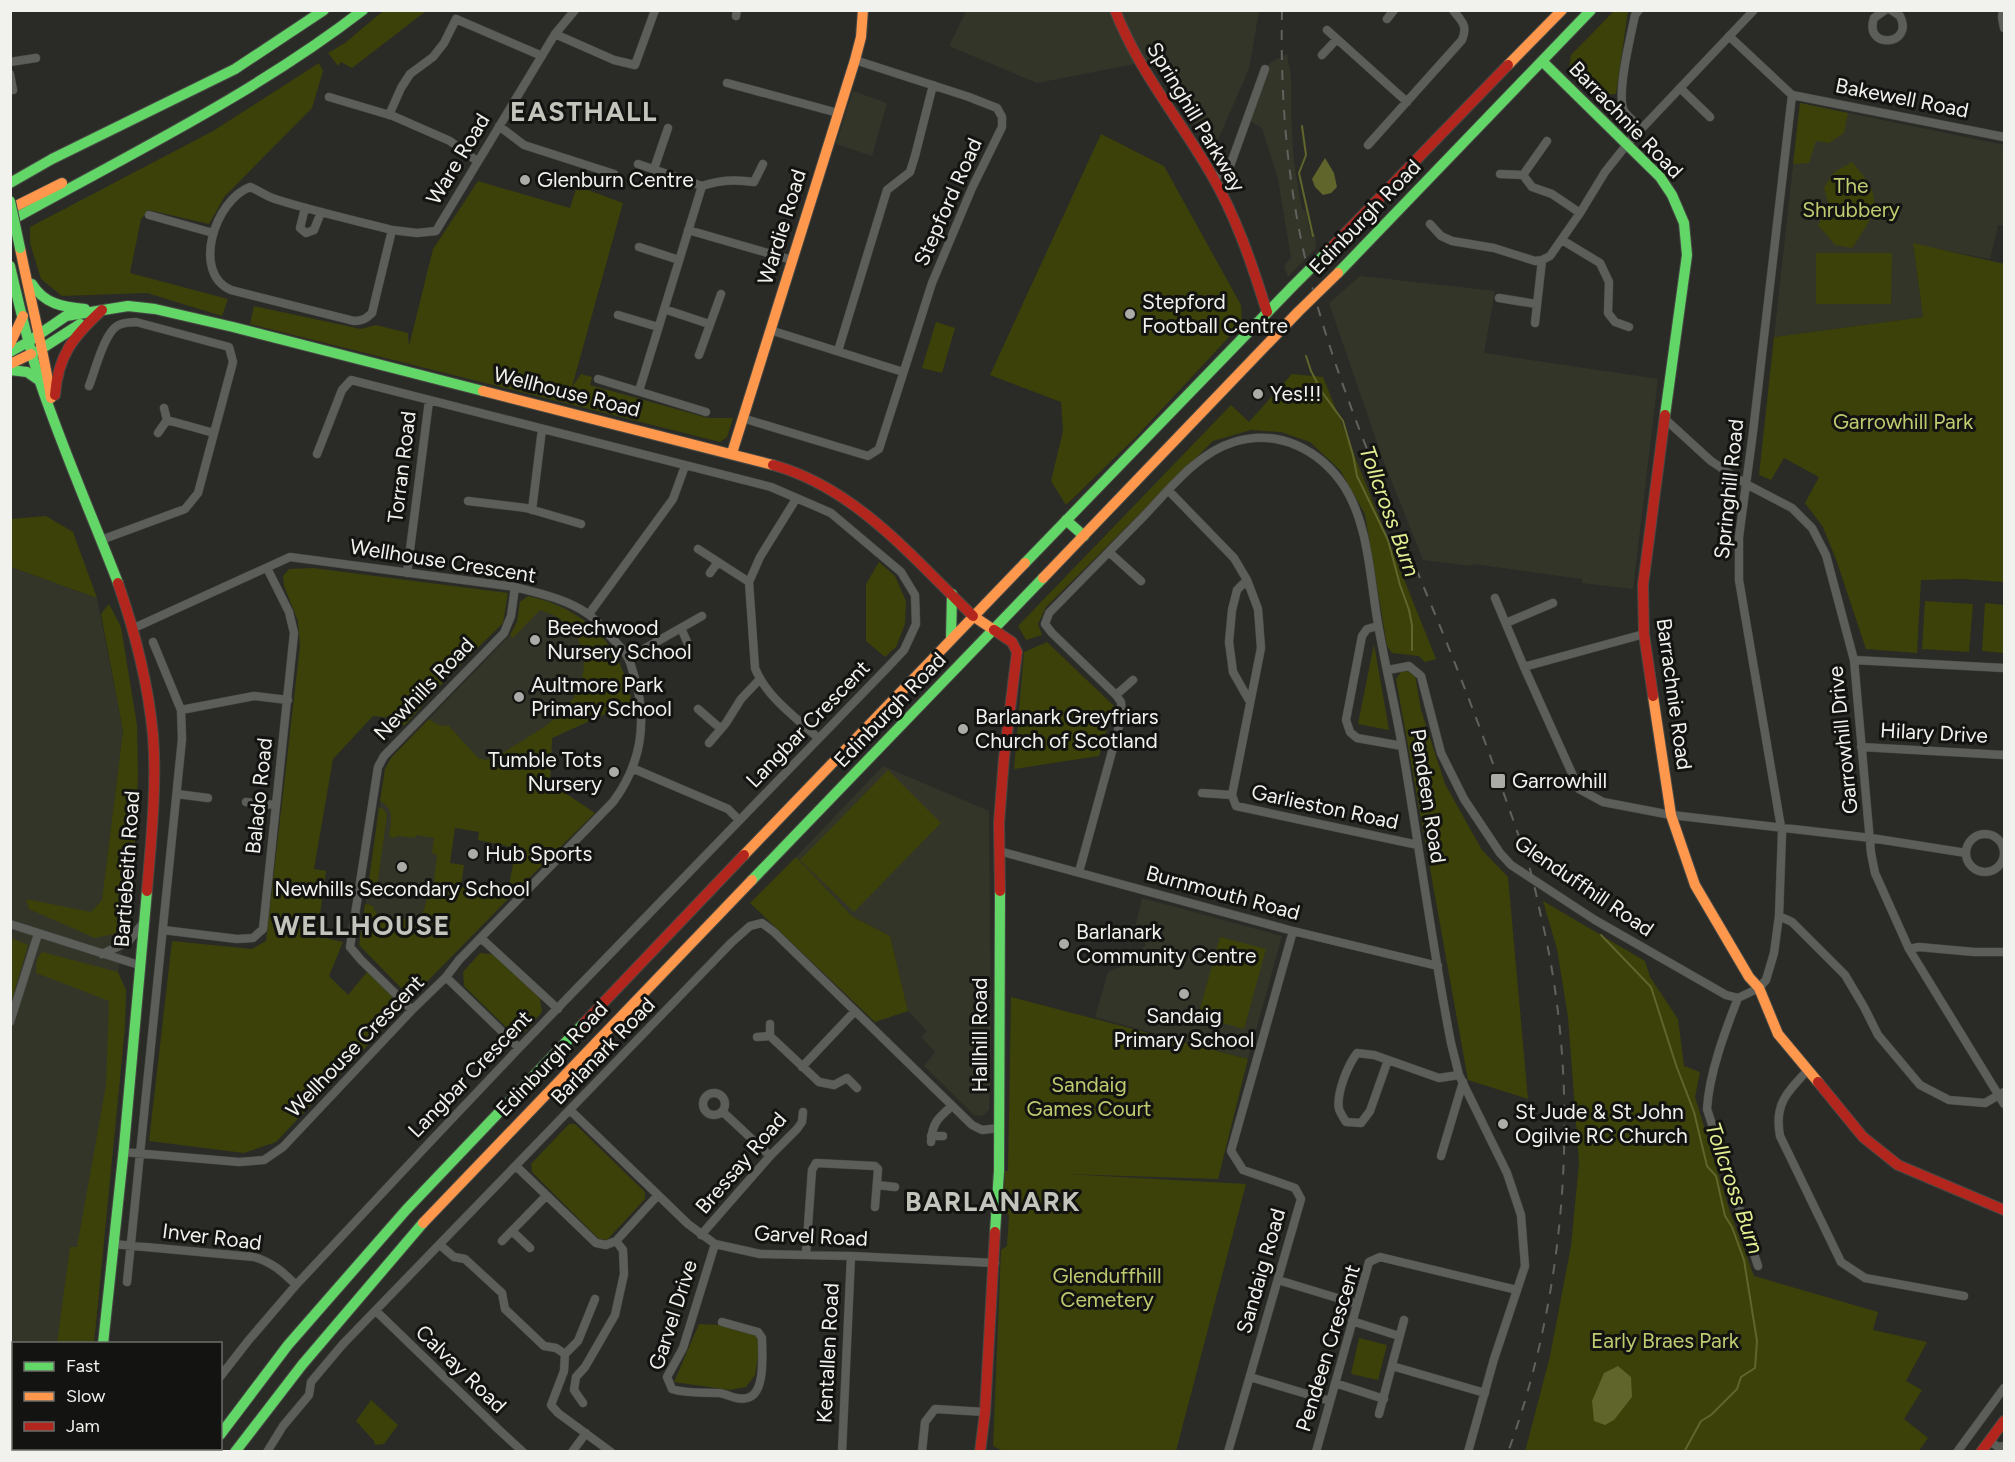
<svg xmlns="http://www.w3.org/2000/svg" width="2015" height="1462" font-family="Figtree,sans-serif">
  <rect width="100%" height="100%" fill="#2a2b26"/>
  <!-- built -->
  <path fill="#333529" d="M966 11H1259L1249 69 1216 144 1199 131 1150 61 1037 83 949 46Z
    M1287 54 1291 76V117L1294 163 1302 209 1306 211 1310 233 1315 234 1316 248 1288 277 1284 266 1291 257 1278 179 1262 128 1250 121 1265 69 1271 62Z
    M853 91 887 103 872 156 836 144Z
    M1800 103 2004 145V226L1998 225 1990 259 1913 244 1923 317 1774 337Z
    M1360 276 1495 291 1484 353 1658 379 1633 589 1582 583V579L1560 576 1473 564 1472 566 1423 560 1382 457 1329 303Z
    M11 567 97 598 123 731 102 900 92 912 127 918 118 972 126 990 125 1027 94 1343 14 1344V1448L78 1449 77 1451 11 1452Z
    M528 596 546 600 565 608 599 633 603 715 552 738 550 783 543 784 446 833 434 905 411 930 363 922 385 769 391 758 510 635 517 622 520 602Z
    M883 766 989 811 991 1054 989 1110 982 1116 974 1115 924 1066 935 1052 921 1037 927 1031 908 1011 890 936 853 917 796 857Z
    M1142 898 1282 936 1248 1059 1095 1017 1108 972 1137 960 1138 951 1146 945 1135 929Z"/>
  <!-- green -->
  <path fill="#3c4109" d="M383 11H426L352 68 341 62 338 66 328 53 345 43Z
    M1614 11H1628L1616 94 1595 95 1569 69 1571 55Z
    M319 63 323 71 312 108 225 196 209 224 149 210 141 219 130 273 228 299 222 316 147 293 62 296 41 279 30 243V227L213 131Z
    M1800 103 1848 113 1844 133 1829 143 1816 141 1809 163 1793 164Z
    M1101 134 1164 166 1241 305 1242 323 1135 438 1066 505 1051 481 1063 431 1061 402 990 375Z
    M1852 162C1885 199 1878 209 1852 248L1835 245 1818 225 1829 206 1824 188 1833 173Z
    M478 181 570 208 577 186 623 203 572 387 581 374 592 377 590 385 708 418H733L727 437 720 442 250 324 254 306 361 329 376 325 408 333 409 346 433 249Z
    M1913 243 2004 264V582L1962 579 1921 580 1917 653 1866 649 1837 562 1823 527 1805 503 1819 477 1784 458 1771 480 1759 475 1774 337 1923 317Z
    M1816 253H1892L1891 304H1816Z
    M936 322 955 328 942 373 922 368Z
    M1292 374 1323 377 1436 659 1425 662 1419 656 1392 653 1387 646 1365 514 1340 470 1310 442 1281 432 1251 430 1213 441 1046 607 1038 624 1042 635 1026 640 1018 626 1231 405 1249 422Z
    M46 516 73 532 97 598 11 567V519Z
    M879 562 895 576 906 601 905 624 896 647 885 657 866 641V584Z
    M313 568 508 593 503 623 448 677 404 726 393 718 373 716 333 759 314 869 326 871 317 936 343 942 329 976 348 995 367 972 404 1007 276 1142 244 1153 149 1141 172 941 252 949 266 941 300 646 298 621 284 586 283 576 289 569Z
    M528 596C589 610 623 646 633 707L603 715 552 738 550 783 595 813 513 894 509 886 516 848 478 840 479 832 455 828 450 863 464 865 461 887 499 893 509 898 415 994H407L359 945 365 904 372 905 377 914 415 921 424 910 427 898 432 896 437 855 432 853 434 838 416 835 415 838 399 836 392 838 389 835C391 821 395 809 380 801L385 769 391 758 429 719C435 723 440 728 448 725L478 758 486 760 498 756C517 743 543 730 559 715 597 681 592 625 540 610L513 638 510 635 517 622 520 602Z
    M1925 601 1973 604 1969 652 1922 649Z
    M1985 603 2004 605V653L1982 651Z
    M109 604 121 627 137 725 138 775 134 863 127 918 114 934 95 938 29 909 26 899 91 912 102 900 123 731 101 614Z
    M1047 642 1114 706 1099 756 1014 769 1024 652Z
    M1374 644 1389 730 1358 724Z
    M1408 671 1415 675 1421 710 1445 784 1482 850 1508 877 1528 1099 1468 1080 1396 679 1401 672Z
    M888 770 941 823 854 912 800 860Z
    M379 807 383 809 387 814 376 895H367Z
    M796 857 853 917 890 936 908 1011 875 1022 750 903Z
    M1543 901 1645 961 1650 977 1678 1019 1684 1066 1700 1072 1695 1097 1730 1212 1754 1276 1878 1312 1873 1330 1927 1342 1906 1381 1922 1390 1904 1419 1928 1438 1918 1452H1525L1550 1356 1571 1246 1579 1163 1568 1017 1557 949Z
    M1220 937 1266 949 1244 1029 1198 1016Z
    M11 938 28 945 11 1003Z
    M42 952 118 972 126 990 125 1027 94 1343H57L70 1247H77L106 1085 109 1001 36 973 37 959Z
    M480 953 492 954 540 998 542 1012 524 1033H512L464 986 463 972Z
    M1011 997 1248 1059 1218 1179 1065 1174 1246 1184 1176 1451 1005 1452 993 1446 1001 1250 1007 1246 1009 1215 1003 1211 1005 1171H1008Z
    M569 1124H575L645 1192V1199L607 1240 599 1239 532 1172 531 1164Z
    M699 1324 743 1326 755 1334 760 1345 755 1375 746 1387 730 1390 674 1382Z
    M1359 1338 1387 1345 1378 1380 1351 1374Z
    M371 1400 398 1425 384 1444 375 1445 374 1441 356 1421Z"/>
  <!-- water -->
  <path fill="#60652b" d="M1325 158 1334 173 1337 187 1331 193 1323 195 1315 187 1312 179Z
    M1618 1366 1631 1377 1632 1397 1614 1420 1605 1425 1594 1421 1592 1401 1604 1373Z"/>
  <g fill="none" stroke-linecap="round" stroke-linejoin="round">
    <!-- stream -->
    <path stroke="#60652b" stroke-width="2" d="M1302 126 1306 155 1299 173 1313 236
      M1306 356 1311 371 1322 392 1343 421 1353 455 1357 476 1388 540 1400 585 1409 610 1412 625V650
      M1601 935 1651 987 1676 1065 1694 1112 1707 1166 1716 1176 1725 1216 1732 1227 1744 1260 1757 1341 1755 1368 1741 1377 1737 1389 1711 1415 1701 1421 1684 1452"/>
    <!-- street casing -->
    <g stroke="#474844" stroke-width="9">
      <path id="street" d="M1639 10 1635 15C1631 35 1616 94 1624 111 1628 117 1636 123 1641 128
        M1885 10 1874 18C1863 50 1915 46 1900 16L1891 10
        M2003 10 2002 17 2004 28
        M736 16 737 10
        M1387 19 1394 10
        M1327 30 1407 102
        M555 34 614 60 635 65 655 10
        M1729 36 1792 95
        M1322 55 1337 39
        M10 62 36 58
        M10 74 13 90
        M727 83 838 113
        M1680 88 1710 117
        M1792 95 2004 137
        M329 97 393 116 450 141 477 161
        M389 115 401 88 410 74 433 57 444 43 456 19 542 56
        M499 126 524 145 614 174
        M1368 145 1462 40C1468 25 1462 22 1453 10
        M638 164 702 186
        M654 169 668 128
        M1500 174 1523 175 1547 141
        M1523 175 1532 187 1552 194 1580 213
        M1214 179 1230 166 1265 69
        M305 208 300 228 306 233 314 230 321 212
        M149 215 213 233
        M1430 224 1441 236 1452 241 1494 248 1535 261 1542 260 1550 256 1580 213 1605 172 1628 143 1754 10
        M392 230 372 313C366 319 362 321 354 321L231 290C191 273 215 200 250 187 258 190 266 196 275 199 313 211 353 220 392 230L417 233 436 231 555 34 575 10
        M688 230 792 260
        M1562 240 1600 263 1609 282 1608 313 1615 322 1629 327
        M639 247 679 260
        M1499 298 1536 304
        M664 309 709 324
        M618 315 658 327
        M1535 323 1542 260
        M770 330 903 372
        M838 351 887 190 910 172 915 156 933 85
        M699 355 721 294
        M598 379 706 412
        M89 386C95 371 104 334 117 326 123 322 129 323 136 322L229 347 233 362 198 493 185 509 101 540
        M639 391 702 186C719 180 736 179 754 182L763 164
        M742 418 868 456 879 449 932 283 972 188 1002 127V117L997 108 969 97 855 60
        M1665 419 1711 461 1746 484 1792 508 1812 528 1826 555 1854 660 1871 853 1875 873 1909 949 2004 1104
        M167 420 214 433
        M158 433 167 420 164 408
        M1169 491 1234 558 1247 580 1258 609 1261 648 1232 795 1236 806 1418 845
        M796 499 760 557 749 582 755 668C766 697 797 718 818 738
        M468 501 526 508 581 524
        M532 510 542 429
        M698 549 749 582
        M1109 552 1141 581
        M407 573 429 401
        M710 573 718 562
        M1247 580 1237 590 1232 610 1229 642 1233 672 1250 702
        M1495 598 1524 667
        M589 614 673 499 685 466
        M1506 623 1553 603
        M1378 626 1367 629 1362 636 1346 720 1350 732 1357 738 1402 746
        M681 628 688 644
        M1644 634 1524 667 1579 789 1603 802 1671 815 1871 838 1966 853
        M628 658 702 616
        M1854 660 2004 668
        M1388 670 1409 666 1421 676 1441 753 1464 799 1500 853 1511 865 1595 920 1726 995 1738 998 1759 988 1766 980 1774 953 1779 916 1782 833 1739 580V537L1753 432 1792 95
        M1116 695 1133 680
        M698 709 721 729
        M181 710 254 696 288 700
        M709 743 726 723 741 699 759 680
        M1861 747 2004 755
        M632 768 728 809 739 820
        M1202 793 1232 795
        M177 794 208 798
        M246 802 275 805
        M1966 853a19 19 0 1 1 38 0a19 19 0 1 1-38 0Z
        M999 851 1293 931 1438 966
        M1079 872 1122 715 1121 702 1116 695 1052 633 1045 624 1049 613C1080 581 1112 549 1143 517 1169 490 1197 453 1234 442 1278 428 1320 450 1344 486 1369 525 1370 580 1378 624 1385 665 1395 705 1402 746 1419 845 1432 945 1451 1043L1459 1075 1507 1173 1521 1215 1525 1266 1494 1359 1468 1452
        M1779 916 1792 922 1845 975 1864 1007 1878 1035 1920 1085 1949 1100 1985 1103 2004 1092
        M10 924 139 965
        M163 930 237 939 253 938 263 929 294 633 289 612 267 568
        M482 939 558 1009
        M1909 949 1919 947 1974 952H2004
        M102 954 128 942 143 923
        M446 977 519 1048
        M1738 998C1725 1031 1709 1074 1707 1109L1758 1266
        M412 1010 361 960 350 947 378 767 384 756 504 633 511 616 515 587
        M10 1022 38 934
        M770 1024V1036
        M757 1037 770 1036 819 1082 834 1085 847 1078 857 1088
        M1388 1060 1370 1111 1361 1123 1346 1122C1344 1118 1340 1113 1339 1109 1336 1093 1348 1065 1357 1053L1374 1055 1439 1078 1459 1075
        M802 1067 855 1011
        M1808 1070C1787 1092 1774 1104 1780 1136L1841 1262 1865 1278 1964 1296
        M703 1104a11 11 0 1 1 22 0a11 11 0 1 1-22 0Z
        M570 1110 688 1224 715 1244 760 1254 851 1256 995 1263
        M723 1112 770 1156
        M931 1136H943
        M931 1142C932 1123 938 1118 952 1106
        M123 1152 239 1162 264 1160 283 1147 412 1010 446 977 459 960 613 802C642 763 648 721 634 675 632 670 631 663 628 658 623 648 612 638 604 630 599 624 594 618 588 614 567 599 539 593 515 587L290 557 134 628
        M1441 1156 1463 1082
        M516 1166 596 1243 606 1245 616 1241 658 1195
        M877 1185 895 1187
        M512 1231 530 1248
        M701 1235 770 1156 797 1129 802 1122 803 1112
        M502 1241 546 1196
        M113 1244 254 1257C272 1262 283 1272 296 1285
        M715 1244 683 1348 667 1377 672 1389C687 1394 703 1392 719 1393 728 1394 737 1401 747 1398 766 1394 762 1354 762 1338L758 1332 722 1322
        M440 1245 454 1257 465 1259 502 1293 505 1309 544 1346 556 1348 565 1354
        M806 1254 812 1170 816 1163 875 1166 878 1169 875 1207
        M1278 1280 1357 1304
        M127 1282 182 739 181 710 153 642
        M595 1299 578 1341 565 1354 564 1371 551 1405 558 1413 611 1452
        M376 1311 497 1428 523 1452
        M1352 1321 1399 1336
        M1392 1366 1485 1393
        M220 1377 248 1341 296 1285 430 1142 519 1048 888 667 904 650 916 624 915 595 901 572 831 513 771 487 351 380 342 390 317 454
        M1250 1377 1330 1401
        M1335 1383 1384 1399
        M583 1403 574 1390 576 1377 585 1367 615 1315 624 1274 623 1250 616 1241
        M10 1405 14 1406
        M1379 1414 1404 1320
        M1990 1441 1998 1447 2004 1446
        M66 1452V1448
        M172 1452 174 1448
        M267 1452 283 1426 309 1395 311 1382 343 1344 731 943 750 926 762 923 774 932 972 1125 982 1130 999 1128
        M572 1452 586 1433
        M842 1452 851 1256
        M922 1452 925 1422 935 1409 985 1412
        M1228 1452 1301 1199 1295 1188 1243 1170 1231 1151 1293 931
        M1316 1452 1369 1262 1380 1257 1517 1290
        M1957 1452 2004 1388"/>
    </g>
    <!-- fast casing -->
    <g stroke="#474844" stroke-width="12">
      <path id="fast" d="M1542 61 1660 177 1672 195 1684 223 1687 255 1665 415
        M10 183 52 159 235 69 324 10
        M10 221C130 154 254 94 363 10
        M10 266C19 305 28 344 40 382 63 450 92 516 118 583
        M1338 273 1591 10
        M32 284C44 304 63 307 85 309
        M28 342 66 316 128 306 155 309 233 327 483 391
        M38 351 80 324
        M10 352 28 342
        M10 370 27 372 40 381
        M1066 520 1084 536
        M1025 563 1293 286
        M951 639 952 594
        M752 880 1043 578
        M995 1232 999 1171 1000 891
        M103 1344 124 1147 147 891
        M220 1435 288 1345 406 1210 584 1023
        M235 1452 302 1365 423 1223"/>
    </g>
    <!-- slow casing -->
    <g stroke="#474844" stroke-width="12">
      <path id="slow" d="M1508 65 1562 10
        M10 209 62 183
        M20 248C30 298 43 348 51 398
        M10 344 23 316
        M10 364 31 354
        M483 391 773 465
        M732 453 855 60 861 37 863 10
        M1043 578 1298 312
        M973 616 994 630
        M1653 696 1671 815 1695 885 1749 977 1759 988 1778 1034 1818 1082
        M744 855 1025 563
        M423 1223 752 880
        M83 1452 84 1448"/>
    </g>
    <!-- jam casing -->
    <g stroke="#474844" stroke-width="12">
      <path id="jam" d="M1115 10C1138 70 1178 117 1210 172 1236 216 1252 264 1267 312
        M1328 251 1508 65
        M55 395C58 355 73 337 102 310
        M773 465C856 488 914 559 973 616
        M118 583C135 632 148 683 153 735 157 785 151 841 147 891
        M994 630 1012 642 1017 652 1004 758 999 823 1000 891
        M1653 696 1644 634 1643 585 1665 415
        M584 1023 744 855
        M1818 1082 1863 1137 1898 1165 2004 1210
        M209 1452 211 1448
        M980 1452 985 1412 995 1232
        M1981 1452 2004 1421"/>
    </g>
    <!-- street -->
    <use href="#street" stroke="#5c5e5a" stroke-width="8"/>
    <!-- fast -->
    <use href="#fast" stroke="#63d668" stroke-width="10"/>
    <!-- slow -->
    <use href="#slow" stroke="#ff974d" stroke-width="10"/>
    <!-- jam -->
    <use href="#jam" stroke="#b3261e" stroke-width="10"/>
    <!-- rail -->
    <path stroke="#61615e" stroke-width="2" stroke-dasharray="10 10" stroke-linecap="butt" d="M1282 10C1280 102 1288 196 1312 286 1340 392 1385 493 1427 595 1463 680 1495 767 1525 854 1532 873 1536 893 1540 912 1582 1083 1569 1286 1508 1452"/>
    <!-- fast-bridge casing -->
    <g stroke="#474844" stroke-width="12" stroke-linecap="butt">
      <path id="fast-bridge" d="M10 201 20 248
        M1293 286 1328 251"/>
    </g>
    <!-- slow-bridge casing -->
    <g stroke="#474844" stroke-width="12" stroke-linecap="butt">
      <path id="slow-bridge" d="M1298 312 1338 273"/>
    </g>
    <!-- fast-bridge -->
    <use href="#fast-bridge" stroke="#63d668" stroke-width="10"/>
    <!-- slow-bridge -->
    <use href="#slow-bridge" stroke="#ff974d" stroke-width="10"/>
  </g>
  <!-- markers -->
  <g fill="#abaca8" stroke="#131411" stroke-width="2">
    <circle cx="525" cy="180" r="6"/>
    <circle cx="1130" cy="314" r="6"/>
    <circle cx="1258" cy="394" r="6"/>
    <circle cx="535" cy="640" r="6"/>
    <circle cx="519" cy="697" r="6"/>
    <circle cx="963" cy="729" r="6"/>
    <circle cx="614" cy="772" r="6"/>
    <rect x="1490" y="773" width="16" height="16" rx="3"/>
    <circle cx="473" cy="854" r="6"/>
    <circle cx="402" cy="867" r="6"/>
    <circle cx="1064" cy="944" r="6"/>
    <circle cx="1184" cy="994" r="6"/>
    <circle cx="1503" cy="1124" r="6"/>
  </g>
  <g text-anchor="middle" stroke-width="6" stroke-linejoin="round" paint-order="stroke">
    <!-- street labels -->
    <g font-size="21" fill="#f1f2ee" stroke="#131411">
      <text transform="translate(1902 98) rotate(11)" y="7">Bakewell Road</text>
      <text transform="translate(1196 117) rotate(59)" y="7">Springhill Parkway</text>
      <text transform="translate(1626 120) rotate(46)" y="7">Barrachnie Road</text>
      <text transform="translate(458 159) rotate(-59)" y="7">Ware Road</text>
      <text transform="translate(948 202) rotate(-66)" y="7">Stepford Road</text>
      <text transform="translate(1365 217) rotate(-46)" y="7">Edinburgh Road</text>
      <text transform="translate(782 227) rotate(-73)" y="7">Wardie Road</text>
      <text transform="translate(567 392) rotate(14)" y="7">Wellhouse Road</text>
      <text transform="translate(402 467) rotate(-83)" y="7">Torran Road</text>
      <text transform="translate(1729 489) rotate(-84)" y="7">Springhill Road</text>
      <text transform="translate(443 561) rotate(9)" y="7">Wellhouse Crescent</text>
      <text transform="translate(424 689) rotate(-46)" y="7">Newhills Road</text>
      <text transform="translate(1674 694) rotate(82)" y="7">Barrachnie Road</text>
      <text transform="translate(890 710) rotate(-46)" y="7">Edinburgh Road</text>
      <text transform="translate(808 724) rotate(-46)" y="7">Langbar Crescent</text>
      <text transform="translate(1934 733) rotate(3)" y="7">Hilary Drive</text>
      <text transform="translate(1843 740) rotate(-96)" y="7">Garrowhill Drive</text>
      <text transform="translate(259 796) rotate(-84)" y="7">Balado Road</text>
      <text transform="translate(1428 796) rotate(81)" y="7">Pendeen Road</text>
      <text transform="translate(1325 807) rotate(12)" y="7">Garlieston Road</text>
      <text transform="translate(127 869) rotate(-86)" y="7">Bartiebeith Road</text>
      <text transform="translate(1584 886) rotate(34)" y="7">Glenduffhill Road</text>
      <text transform="translate(1223 893) rotate(15)" y="7">Burnmouth Road</text>
      <text transform="translate(980 1035) rotate(-90)" y="7">Hallhill Road</text>
      <text transform="translate(355 1046) rotate(-46)" y="7">Wellhouse Crescent</text>
      <text transform="translate(603 1051) rotate(-46)" y="7">Barlanark Road</text>
      <text transform="translate(552 1059) rotate(-46)" y="7">Edinburgh Road</text>
      <text transform="translate(470 1074) rotate(-46)" y="7">Langbar Crescent</text>
      <text transform="translate(741 1163) rotate(-49)" y="7">Bressay Road</text>
      <text transform="translate(811 1236) rotate(3)" y="7">Garvel Road</text>
      <text transform="translate(212 1237) rotate(7)" y="7">Inver Road</text>
      <text transform="translate(1261 1271) rotate(-74)" y="7">Sandaig Road</text>
      <text transform="translate(673 1315) rotate(-72)" y="7">Garvel Drive</text>
      <text transform="translate(1328 1348) rotate(-73)" y="7">Pendeen Crescent</text>
      <text transform="translate(828 1353) rotate(-87)" y="7">Kentallen Road</text>
      <text transform="translate(461 1369) rotate(44)" y="7">Calvay Road</text>
    </g>
    <!-- poi labels -->
    <g font-size="21" fill="#f1f2ee" stroke="#131411" text-anchor="start">
      <text x="537" y="187">Glenburn Centre</text>
      <text x="1142" y="309">Stepford<tspan x="1142" dy="24">Football Centre</tspan></text>
      <text x="1270" y="401">Yes!!!</text>
      <text x="547" y="635">Beechwood<tspan x="547" dy="24">Nursery School</tspan></text>
      <text x="531" y="692">Aultmore Park<tspan x="531" dy="24">Primary School</tspan></text>
      <text x="975" y="724">Barlanark Greyfriars<tspan x="975" dy="24">Church of Scotland</tspan></text>
      <text x="602" y="767" text-anchor="end">Tumble Tots<tspan x="602" dy="24">Nursery</tspan></text>
      <text x="1512" y="788">Garrowhill</text>
      <text x="485" y="861">Hub Sports</text>
      <text x="402" y="896" text-anchor="middle">Newhills Secondary School</text>
      <text x="1076" y="939">Barlanark<tspan x="1076" dy="24">Community Centre</tspan></text>
      <text x="1184" y="1023" text-anchor="middle">Sandaig<tspan x="1184" dy="24">Primary School</tspan></text>
      <text x="1515" y="1119">St Jude &amp; St John<tspan x="1515" dy="24">Ogilvie RC Church</tspan></text>
    </g>
    <!-- park labels -->
    <g font-size="21" fill="#c0ca6f" stroke="#131411">
      <text x="1851" y="193">The<tspan x="1851" dy="24">Shrubbery</tspan></text>
      <text x="1903" y="429">Garrowhill Park</text>
      <text x="1089" y="1092">Sandaig<tspan x="1089" dy="24">Games Court</tspan></text>
      <text x="1107" y="1283">Glenduffhill<tspan x="1107" dy="24">Cemetery</tspan></text>
      <text x="1665" y="1348">Early Braes Park</text>
    </g>
    <!-- water labels -->
    <g font-size="22" font-style="italic" fill="#e3ed91" stroke="#131411">
      <text transform="translate(1390 511) rotate(70)" y="8">Tollcross Burn</text>
      <text transform="translate(1735 1188) rotate(71)" y="8">Tollcross Burn</text>
    </g>
    <!-- district labels -->
    <g font-size="27" font-weight="bold" letter-spacing="1.5" fill="#c3c4bc" stroke="#131411">
      <text x="584" y="121">EASTHALL</text>
      <text x="362" y="935">WELLHOUSE</text>
      <text x="993" y="1211">BARLANARK</text>
    </g>
  </g>
  <!-- border -->
  <rect width="2015" height="1462" fill="none" stroke="#f1f2ee" stroke-width="24"/>
  <!-- legend -->
  <rect x="12" y="1342" width="210" height="108" fill="#131411" stroke="#6c6d69" stroke-width="1.5"/>
  <rect x="24" y="1362" width="30" height="9" fill="#63d668" stroke="#6c6d69" stroke-width="1.5"/>
  <text x="66" y="1372" font-size="18" fill="#f1f2ee">Fast</text>
  <rect x="24" y="1392" width="30" height="9" fill="#ff974d" stroke="#6c6d69" stroke-width="1.5"/>
  <text x="66" y="1402" font-size="18" fill="#f1f2ee">Slow</text>
  <rect x="24" y="1422" width="30" height="9" fill="#b3261e" stroke="#6c6d69" stroke-width="1.5"/>
  <text x="66" y="1432" font-size="18" fill="#f1f2ee">Jam</text>
</svg>
